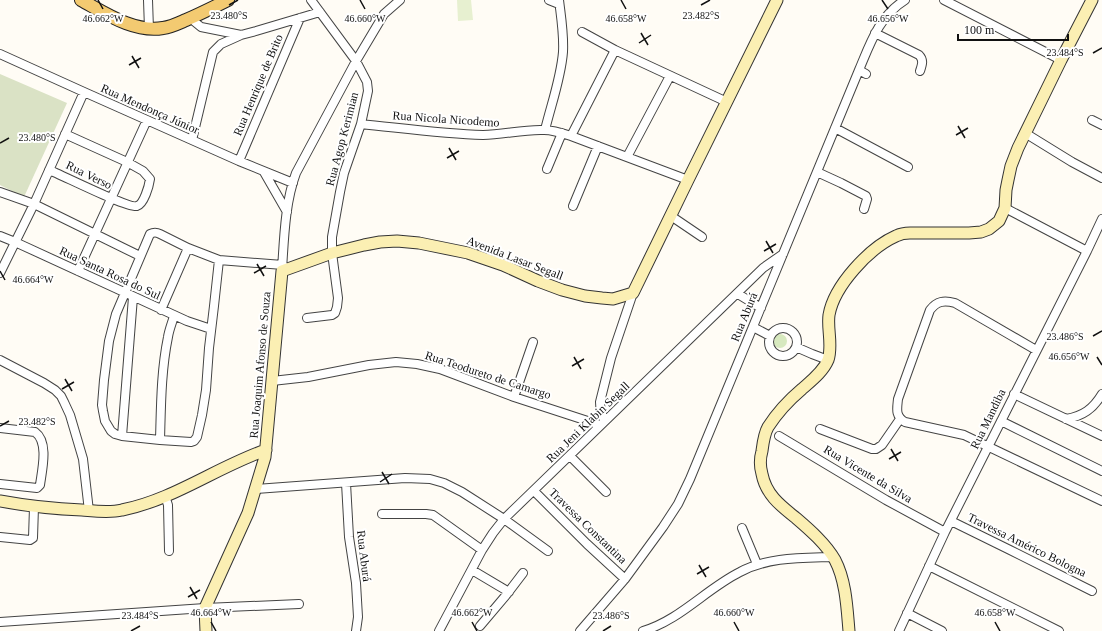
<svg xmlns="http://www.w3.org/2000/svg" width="1102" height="631" font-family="Georgia,serif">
  <rect width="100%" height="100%" fill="#fffcf5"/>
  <!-- green -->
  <path fill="#d7e9bf" d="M773 341a7 7 0 1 1 14 0a7 7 0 1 1-14 0Z"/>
  <!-- cemetery -->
  <path fill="#dae2c5" d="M0 74 67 103 24 197 0 185Z"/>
  <!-- pitch -->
  <path fill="#e7f0d0" d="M457 0H471L473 20 458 21Z"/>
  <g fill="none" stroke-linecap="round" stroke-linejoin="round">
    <!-- street casing -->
    <g stroke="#444" stroke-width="10">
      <path id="street" d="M148 0 149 29
        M549 0 559 4
        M944 0 1061 60
        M190 18 201 27 241 35 256 31 320 12
        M582 32 615 50 727 102
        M875 33 919 55C924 60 922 65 920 71
        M0 54 84 92 239 161 293 183
        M859 70 866 74
        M1092 120 1102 125
        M361 124C401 128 443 134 483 135 503 135 523 129 544 130 553 130 562 133 571 136L688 180
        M835 128 908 167
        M545 130C551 105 561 78 563 52 564 34 561 17 559 0
        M1025 133 1072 162 1102 178
        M571 136 615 50
        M192 140 213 52 221 44 241 35
        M627 157 670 76
        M239 161 300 18
        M547 169 562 133
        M49 170C62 175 129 209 137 206 144 204 149 186 150 179L143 171 127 162 65 134
        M264 172 287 212
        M817 172 841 183 866 196 867 199 864 209
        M0 192 34 204 140 256
        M573 206 598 146
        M1005 208 1087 251
        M671 216 702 237
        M0 236 15 242 187 321 211 329
        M282 270C284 239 285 202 296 173L356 61 384 14 400 0
        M78 271 147 120
        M0 273 34 204 84 92
        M738 294 761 308
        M133 297 122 436 160 440
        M161 310 188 248
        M174 316C172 323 169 330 168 337 161 371 161 406 160 440L191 442 194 441 197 437 202 415 206 390 209 348 214 306 219 260
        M307 318 332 315 335 313 337 307 338 298 332 253V237L340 192 344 173 361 124 368 91 367 82 356 61 311 0
        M753 327 770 336
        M769 342a14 14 0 1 1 28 0a14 14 0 1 1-28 0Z
        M796 347 812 354 828 360
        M1036 350 955 303C944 300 937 301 930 310L898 399C897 409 895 416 905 422L964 435 1102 501
        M0 360 44 383 55 390 61 396 64 402 70 415 83 459 89 511
        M272 381 308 377 369 365 396 362 417 364 440 369 514 397 600 425
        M1014 394 1102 436
        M514 397 533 342
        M1066 419C1083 416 1093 409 1102 394
        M605 421C601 414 600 410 600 402L611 358 633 293
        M1001 421 1102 471
        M0 428 35 432C49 442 42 470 40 485L37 488 0 484
        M820 429 872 449H876L882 445 900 419
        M122 436 115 434 111 431 105 421 103 411 102 405 104 380 109 341 116 314 150 234C154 232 156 232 160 234L188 248 219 260 283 265
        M779 436 886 500 945 532
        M570 456 606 492
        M346 483 349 537 356 583 358 617 356 631
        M256 489 405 478 430 479 444 483 462 492 504 519 548 551
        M534 491 587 544 625 579
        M165 496 168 505 169 551
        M382 514H426L433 515 482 550
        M951 521 1010 550 1092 591
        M742 528 757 564
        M0 537 30 540 33 538 34 507
        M929 566 1059 631
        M472 570 509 592
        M907 613 942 631
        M0 622 205 608 299 604
        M480 626 507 594 523 573
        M439 631 482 550 493 533 504 519 763 268 783 254
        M580 631 625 579 663 527 678 504 690 479 859 70C870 44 879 16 905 0
        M643 631C680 620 706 589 740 572 768 557 801 558 832 557
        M899 631 945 532 1087 251 1102 219"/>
    </g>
    <!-- secondary casing -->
    <g stroke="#333" stroke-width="13">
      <path id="secondary" d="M0 501C27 506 55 509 82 510 95 511 109 513 122 510 173 500 217 467 266 450
        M206 631 205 608 248 513 265 457 282 271 332 253 364 245 380 242 397 241 419 243 468 253 503 265 538 281 562 290 585 296 602 298 613 299 633 293 688 180 777 0
        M849 631C847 608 846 581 835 560 826 544 810 530 796 518 781 506 766 495 762 474 760 467 760 458 762 451 763 443 764 434 768 427 777 413 789 400 802 389 811 381 823 372 828 360 833 346 827 329 829 315 834 286 869 248 896 236 900 234 905 233 910 233H969L981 232 989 229 999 221 1005 208 1006 190 1008 180 1011 166 1018 148 1061 60 1092 0"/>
    </g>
    <!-- primary casing -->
    <g stroke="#222" stroke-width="14">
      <path id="primary" d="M81 0C105 13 134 33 163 28 171 27 179 23 186 20 200 14 214 7 228 0"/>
    </g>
    <!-- street -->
    <use href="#street" stroke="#fff" stroke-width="8"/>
    <!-- secondary -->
    <use href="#secondary" stroke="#fbefb3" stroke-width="11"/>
    <!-- primary -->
    <use href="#primary" stroke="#f3ca71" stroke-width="12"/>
  </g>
  <!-- ticks -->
  <path fill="none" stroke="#111" stroke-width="1.5" d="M98 0 103 9M360 0 365 9M621 0 626 9M882 0 888 9M229 5 238 0M701 5 710 0M641 33 648 45M639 43 651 35M1093 53 1102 48M132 56 139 68M129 65 141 58M958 126 965 138M956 135 968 128M0 143 9 138M449 148 456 160M447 158 459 151M766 241 773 253M764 251 776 244M257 264 264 276M0 271 5 280M254 273 266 266M1093 336 1102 331M574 357 581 369M1097 357 1102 365M572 366 584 359M65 379 72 391M62 389 74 382M0 426 9 421M891 449 898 461M889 459 901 452M382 472 389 484M380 482 392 474M699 565 706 577M697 574 709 567M190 587 197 599M188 597 200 590M211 622 216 631M472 622 477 631M734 622 739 631M995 622 1000 631M131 631 140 626M603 631 611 626"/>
  <g text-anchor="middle" stroke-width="4" stroke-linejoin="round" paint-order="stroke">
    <!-- street labels -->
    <g font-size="12" fill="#111" stroke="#fff">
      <text transform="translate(258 85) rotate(-67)" y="4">Rua Henrique de Brito</text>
      <text transform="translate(150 109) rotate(24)" y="4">Rua Mendonça Júnior</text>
      <text transform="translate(446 119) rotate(4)" y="4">Rua Nicola Nicodemo</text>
      <text transform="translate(342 139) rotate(-75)" y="4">Rua Agop Kerimian</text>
      <text transform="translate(89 175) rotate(26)" y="4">Rua Verso</text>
      <text transform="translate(515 258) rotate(21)" y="4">Avenida Lasar Segall</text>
      <text transform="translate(110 273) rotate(25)" y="4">Rua Santa Rosa do Sul</text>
      <text transform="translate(744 317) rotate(-68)" y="4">Rua Aburá</text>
      <text transform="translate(260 365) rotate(-85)" y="4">Rua Joaquim Afonso de Souza</text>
      <text transform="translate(488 375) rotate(18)" y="4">Rua Teodureto de Camargo</text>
      <text transform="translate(988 419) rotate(-64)" y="4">Rua Mandiba</text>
      <text transform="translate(588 422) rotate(-44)" y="4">Rua Jeni Klabin Segall</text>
      <text transform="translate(868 474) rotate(31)" y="4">Rua Vicente da Silva</text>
      <text transform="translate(588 526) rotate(44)" y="4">Travessa Constantina</text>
      <text transform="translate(1027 545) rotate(26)" y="4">Travessa Américo Bologna</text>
      <text transform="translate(364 556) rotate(83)" y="4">Rua Aburá</text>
    </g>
  </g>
  <g font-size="10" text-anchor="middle" fill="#111" stroke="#fff" stroke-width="4" stroke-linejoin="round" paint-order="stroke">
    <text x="229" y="19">23.480°S</text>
    <text x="701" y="19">23.482°S</text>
    <text x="103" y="22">46.662°W</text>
    <text x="365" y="22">46.660°W</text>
    <text x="626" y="22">46.658°W</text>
    <text x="888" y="22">46.656°W</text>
    <text x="1065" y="56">23.484°S</text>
    <text x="37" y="141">23.480°S</text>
    <text x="33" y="283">46.664°W</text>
    <text x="1065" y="340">23.486°S</text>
    <text x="1069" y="360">46.656°W</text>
    <text x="37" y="425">23.482°S</text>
    <text x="211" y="616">46.664°W</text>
    <text x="472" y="616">46.662°W</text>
    <text x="734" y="616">46.660°W</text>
    <text x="995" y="616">46.658°W</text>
    <text x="140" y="619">23.484°S</text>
    <text x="611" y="619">23.486°S</text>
  </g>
  <!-- scale -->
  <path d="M958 34v6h110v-6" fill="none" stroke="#111111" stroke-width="2"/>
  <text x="964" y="34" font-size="12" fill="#111111" stroke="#ffffff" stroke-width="3" paint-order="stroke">100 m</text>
</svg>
